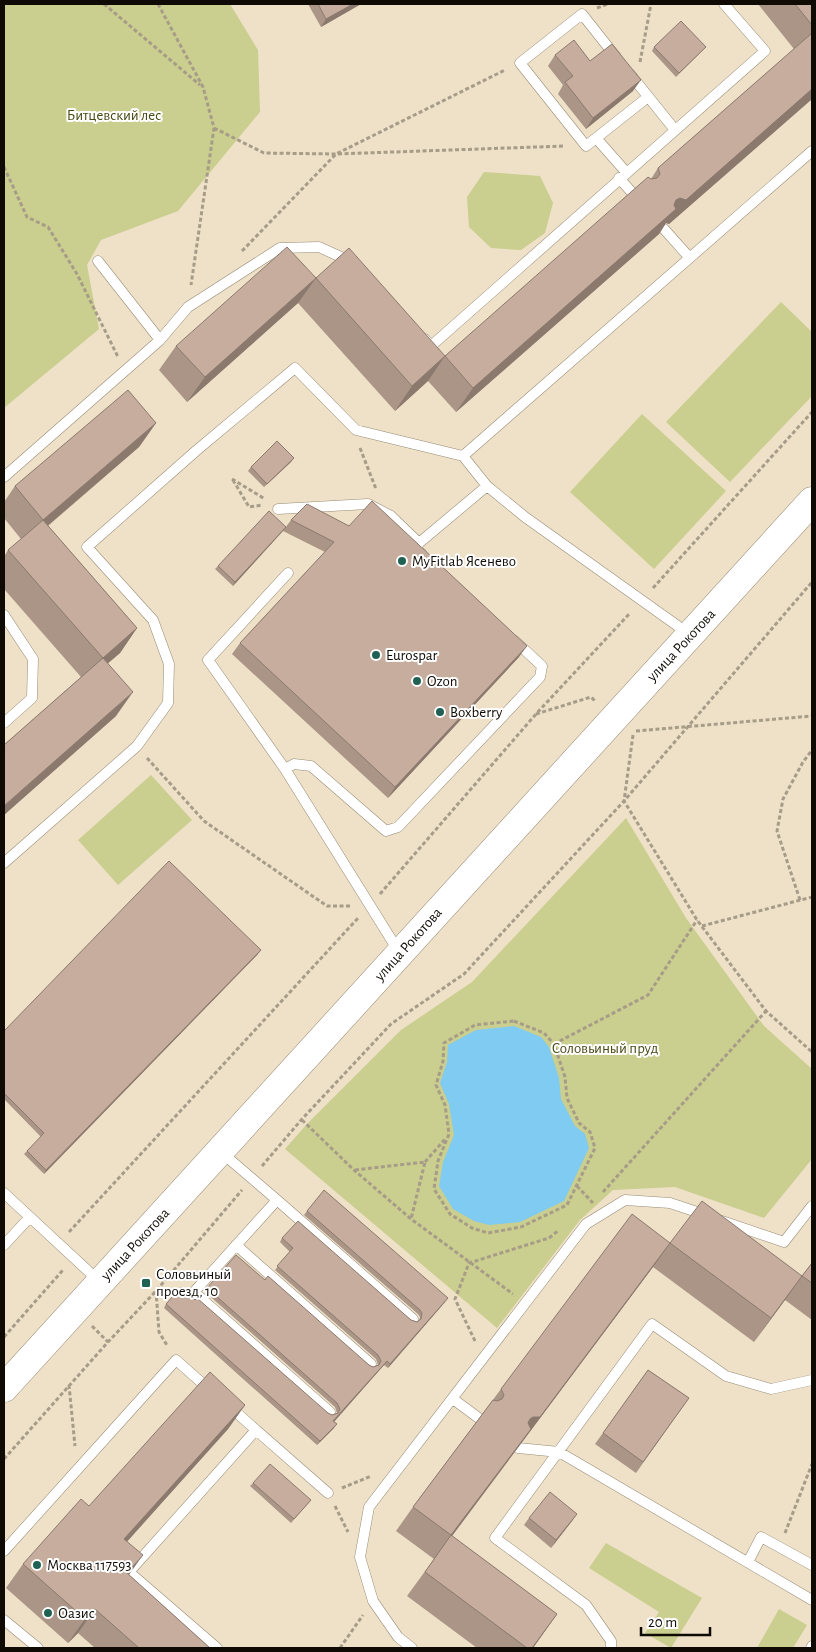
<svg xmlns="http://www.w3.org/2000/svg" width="816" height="1652" font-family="'Alegreya Sans',sans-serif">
  <rect width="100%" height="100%" fill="#eee1c8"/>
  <!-- green -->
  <path fill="#cace8e" d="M4 4H230L258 50 260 112 178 211 101 240 87 265 99 329 4 408Z
    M484 172 540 176 553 203 545 233 521 250 491 248 469 227 467 197Z
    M781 302 812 332V396L730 482 666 422Z
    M642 414 726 491 654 569 570 492Z
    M151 775 192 820 118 885 78 840Z
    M626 818 686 918 764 1026 812 1069V1159L764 1218 675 1187 613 1190 580 1220 497 1328 285 1149 307 1124 401 1030 472 982Z
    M606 1543 702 1598 671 1648 645 1633 659 1612 589 1568Z
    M779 1609 807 1625 793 1648H757Z"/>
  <!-- water -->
  <path fill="#7fcbf1" d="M514 1026 541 1037 549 1047 559 1078 561 1099 575 1126 585 1134 589 1148 564 1201 520 1222 489 1225 474 1221 453 1209 439 1186 443 1162 454 1135 449 1104 440 1083 447 1062 448 1045 476 1030Z"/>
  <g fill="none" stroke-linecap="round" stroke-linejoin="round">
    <!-- lane casing -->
    <g stroke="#978b74" stroke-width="11">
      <path id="lane" d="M616 57 582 14 520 63 586 146 648 97
        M630 74 675 130
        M596 138 626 172
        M619 178 636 197
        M664 229 689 257
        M98 261 160 340
        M425 339 431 346 765 51 724 4
        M463 456 487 486 525 517 689 634
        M4 477 160 340 188 307 280 248 319 247 352 262
        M278 509 368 504 391 516 419 543
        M422 554 416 549 419 543 487 486
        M288 573 208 660 285 769 399 952
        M4 615 33 659 32 698 4 723
        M285 769 294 764 311 766 386 831 398 827 540 677 542 666 515 641
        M4 863 137 746 168 703 169 664 153 620 87 547 197 450 295 368 356 430 463 456 812 151
        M221 1152 277 1200 194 1292 330 1412
        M4 1193 100 1282
        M277 1200 413 1319
        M722 1221 784 1242 812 1206
        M4 1245 30 1217
        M236 1245 371 1364
        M453 1399 480 1419
        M256 1430 328 1493
        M518 1448 559 1452 812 1600
        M4 1551 176 1360 211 1391
        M748 1562 761 1537 812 1565
        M4 1620 38 1648
        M217 1648 129 1572 256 1430 228 1405
        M412 1648 398 1637 373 1601 360 1557 369 1507 586 1224 625 1200 670 1203 706 1215
        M611 1648V1641L586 1605 495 1538 652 1324 726 1376 771 1389 812 1380
        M811 1648 812 1646"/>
    </g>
    <!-- secondary casing -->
    <g stroke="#978b74" stroke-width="29">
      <path id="secondary" d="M4 1388 812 501"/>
    </g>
    <!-- path -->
    <path stroke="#a69c88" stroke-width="3" stroke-dasharray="4 2.5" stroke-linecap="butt" d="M104 4 200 85
      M158 4 203 87 214 128 191 285
      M597 8 608 4
      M640 62 651 4
      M214 128 264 153 336 154 565 146
      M4 167 27 217 48 227 77 274 118 357
      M242 251 336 154 505 70
      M360 448 376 489
      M232 479 265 499
      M233 480 249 507 263 505
      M653 588 812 412
      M536 714 591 697 596 702
      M636 731 812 716
      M633 735 624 801 697 920 766 1011 812 1052
      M147 758 204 821 327 906H351
      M380 894 536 714 630 613
      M800 900 777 831 783 799 803 762 812 750
      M702 926 812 897
      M514 1021 544 1033 554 1044 565 1077 567 1098 579 1123 590 1132 595 1148 567 1205 521 1227 488 1233 472 1228 450 1214 434 1189 438 1161 449 1134 445 1105 436 1085 443 1061 444 1043 475 1025Z
      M554 1044 648 995 697 920
      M302 1120 354 1170 411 1219 513 1294
      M425 1162 446 1138
      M262 1166 302 1119 391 1024 464 974 624 801 812 582
      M355 1170 425 1162 411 1219
      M577 1186 593 1203
      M603 1192 766 1011
      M69 1232 359 917
      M156 1291 159 1332 168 1347
      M92 1326 108 1342
      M4 1337 63 1270
      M475 1341 455 1299 469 1263 549 1238 559 1230
      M69 1385 75 1446
      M4 1459 108 1342 156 1291 242 1190
      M342 1488 371 1476
      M335 1506 348 1532
      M785 1533 812 1464
      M340 1648 363 1615"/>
    <!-- lane -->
    <use href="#lane" stroke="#fff" stroke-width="10"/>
    <!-- secondary -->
    <use href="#secondary" stroke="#fff" stroke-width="28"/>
  </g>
  <!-- wall -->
  <path fill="#aa9587" d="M308 4H361L321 27Z
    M758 4H812V99L669 224 666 223 659 234 456 412 428 381 395 411 298 303 187 402 159 370 176 346 316 278 445 356 651 179 658 168 794 49Z
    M654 47 703 50 676 77 652 51Z
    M555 55 590 61 633 91 586 129 558 94 563 85 548 66Z
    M156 423 139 447 48 526 137 628 120 653 108 663 116 716 4 815V745L81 677 4 589V557L8 550 21 539 4 518V502L15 486Z
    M291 462 264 487 248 471 251 467Z
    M307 504 519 657 388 798 232 654 240 643 325 552 283 531 291 520Z
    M286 527 233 586 215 569 218 566Z
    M258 954 44 1174 24 1154 41 1137 4 1099V1031Z
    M307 1211 445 1302 388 1368 384 1365 334 1422V1428L317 1445 164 1308 166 1304 328 1413 332 1415 337 1413 335 1407 204 1291 207 1288 265 1280 369 1365 373 1367 378 1365 376 1359 275 1270 290 1252 280 1242 282 1238 411 1320 417 1322 419 1321 420 1317 418 1314 304 1215Z
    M670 1243 802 1276 812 1263V1320L785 1300 754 1342 653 1267 452 1536 557 1614 533 1648H477L407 1596 434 1559 396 1531 413 1507 501 1389Z
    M648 1370 689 1398 636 1473 595 1444Z
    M245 1405 228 1429 127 1541 129 1575 210 1648H95L78 1633 68 1643 6 1588 23 1564 89 1506Z
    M253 1483 311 1500 291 1523 250 1486Z
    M529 1518 572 1521 551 1548 524 1525Z"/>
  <!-- shaded-wall -->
  <path fill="#8b796e" d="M353 4H361L321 27 326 19Z
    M641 80 633 91 586 129 593 118Z
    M812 89V99L669 224 666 223 659 234 456 412 473 388 676 200Z
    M316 278 298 303 187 402 205 377Z
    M445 356 428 381 395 411 412 386Z
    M156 423 139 447 26 544 43 520Z
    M294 458 291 462 264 487 267 484Z
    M286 527 283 531 233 586 235 582Z
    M137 628 120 653 86 682 103 658Z
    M527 646 519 657 388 798 395 787Z
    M133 692 116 716 4 815V806Z
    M261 950 258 954 44 1174 46 1170Z
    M670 1243 653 1267 434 1560 530 1419Z
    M802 1276 785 1300 754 1342 771 1318Z
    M448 1298 445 1302 388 1368 390 1364Z
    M387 1361 384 1365 331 1425 333 1421Z
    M245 1405 228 1429 108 1563 124 1539Z
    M337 1424 334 1428 317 1445 320 1441Z
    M577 1514 572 1521 551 1548 556 1540Z
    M143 1555 126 1579 127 1573Z
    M95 1609 78 1633 68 1643 85 1619Z
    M557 1614 533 1648H532Z"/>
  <!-- building -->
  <path fill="#c6ad9d" stroke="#8b796e" d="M318 4H353L326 19Z
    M795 4H812V25Z
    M681 21 706 47 679 73 654 47Z
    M812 33V89L686 200 680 198 676 200 674 205 676 209 473 388 445 356 648 177 651 179 657 178 660 174 658 168Z
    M574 40 590 61 612 44 641 80 593 118 565 82 573 76 555 55Z
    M287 247 316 278 205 377 176 346Z
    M349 248 445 356 412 386 316 278Z
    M128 390 156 423 43 520 15 486Z
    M277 441 294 458 267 484 251 467Z
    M372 501 527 646 395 787 240 643 334 542 291 520 307 504 349 526Z
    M269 511 286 527 235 582 218 566Z
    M43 520 137 628 103 658 8 550Z
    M103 658 133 692 4 806V745Z
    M169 861 261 950 46 1170 27 1151 44 1133 4 1093V1031Z
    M324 1190 448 1298 390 1364 387 1361 333 1421 337 1424 320 1441 166 1304 181 1287 195 1300 197 1298 328 1413 332 1415 338 1413 340 1409 337 1403 207 1288 236 1255 265 1280 268 1276 369 1365 373 1367 379 1365 381 1361 378 1355 277 1266 293 1248 282 1238 298 1221 411 1320 417 1322 421 1319 422 1313 420 1310 307 1211Z
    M702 1201 802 1276 771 1318 670 1243Z
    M632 1214 670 1243 540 1417H533L530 1419 528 1423 531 1429 451 1535 413 1507 493 1400 497 1401 502 1399 504 1395 501 1389Z
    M812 1263V1283L802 1276Z
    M648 1370 689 1398 643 1462 603 1433Z
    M210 1372 245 1405 124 1539 143 1555 127 1573 210 1648H139L95 1609 85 1619 23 1564 81 1499 89 1506Z
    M270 1464 311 1500 294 1519 253 1483Z
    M550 1492 577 1514 556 1540 529 1518Z
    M451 1535 557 1614 532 1648H527L425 1572Z"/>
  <!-- markers -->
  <g fill="#1f6253" stroke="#fff" stroke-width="2">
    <circle cx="402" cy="561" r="5"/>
    <circle cx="376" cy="655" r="5"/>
    <circle cx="417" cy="681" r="5"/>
    <circle cx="440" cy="712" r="5"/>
    <rect x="141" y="1278" width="10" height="10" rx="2.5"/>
    <circle cx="37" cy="1565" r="5"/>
    <circle cx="48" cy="1613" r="5"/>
  </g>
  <g text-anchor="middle" stroke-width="4" stroke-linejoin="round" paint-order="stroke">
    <!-- park labels -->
    <g font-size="15" fill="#494b16" stroke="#fff">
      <text x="114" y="120">Битцевский лес</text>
      <text x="605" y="1053">Соловьиный пруд</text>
    </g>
    <!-- poi labels -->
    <g font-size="15" fill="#0f0b04" stroke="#fff" text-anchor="start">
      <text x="412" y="566">MyFitlab Ясенево</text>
      <text x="386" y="660">Eurospar</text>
      <text x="427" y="686">Ozon</text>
      <text x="450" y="717">Boxberry</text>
      <text x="156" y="1279">Соловьиный<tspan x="156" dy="17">проезд, 10</tspan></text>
      <text x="47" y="1570">Москва 117593</text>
      <text x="58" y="1618">Оазис</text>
    </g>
    <!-- street labels -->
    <g font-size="15" fill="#0f0b04" stroke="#fff">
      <text transform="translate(681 645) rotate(-47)" y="5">улица Рокотова</text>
      <text transform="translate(408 944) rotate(-48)" y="5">улица Рокотова</text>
      <text transform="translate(135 1244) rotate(-47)" y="5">улица Рокотова</text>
    </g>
  </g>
  <!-- border -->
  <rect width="816" height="1652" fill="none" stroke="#0f0b04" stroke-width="10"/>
  <!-- scale -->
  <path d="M641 1627v8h69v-8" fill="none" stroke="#0f0b04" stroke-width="2.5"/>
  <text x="648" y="1627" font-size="15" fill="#0f0b04" stroke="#ffffff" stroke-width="4" paint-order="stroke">20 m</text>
</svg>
